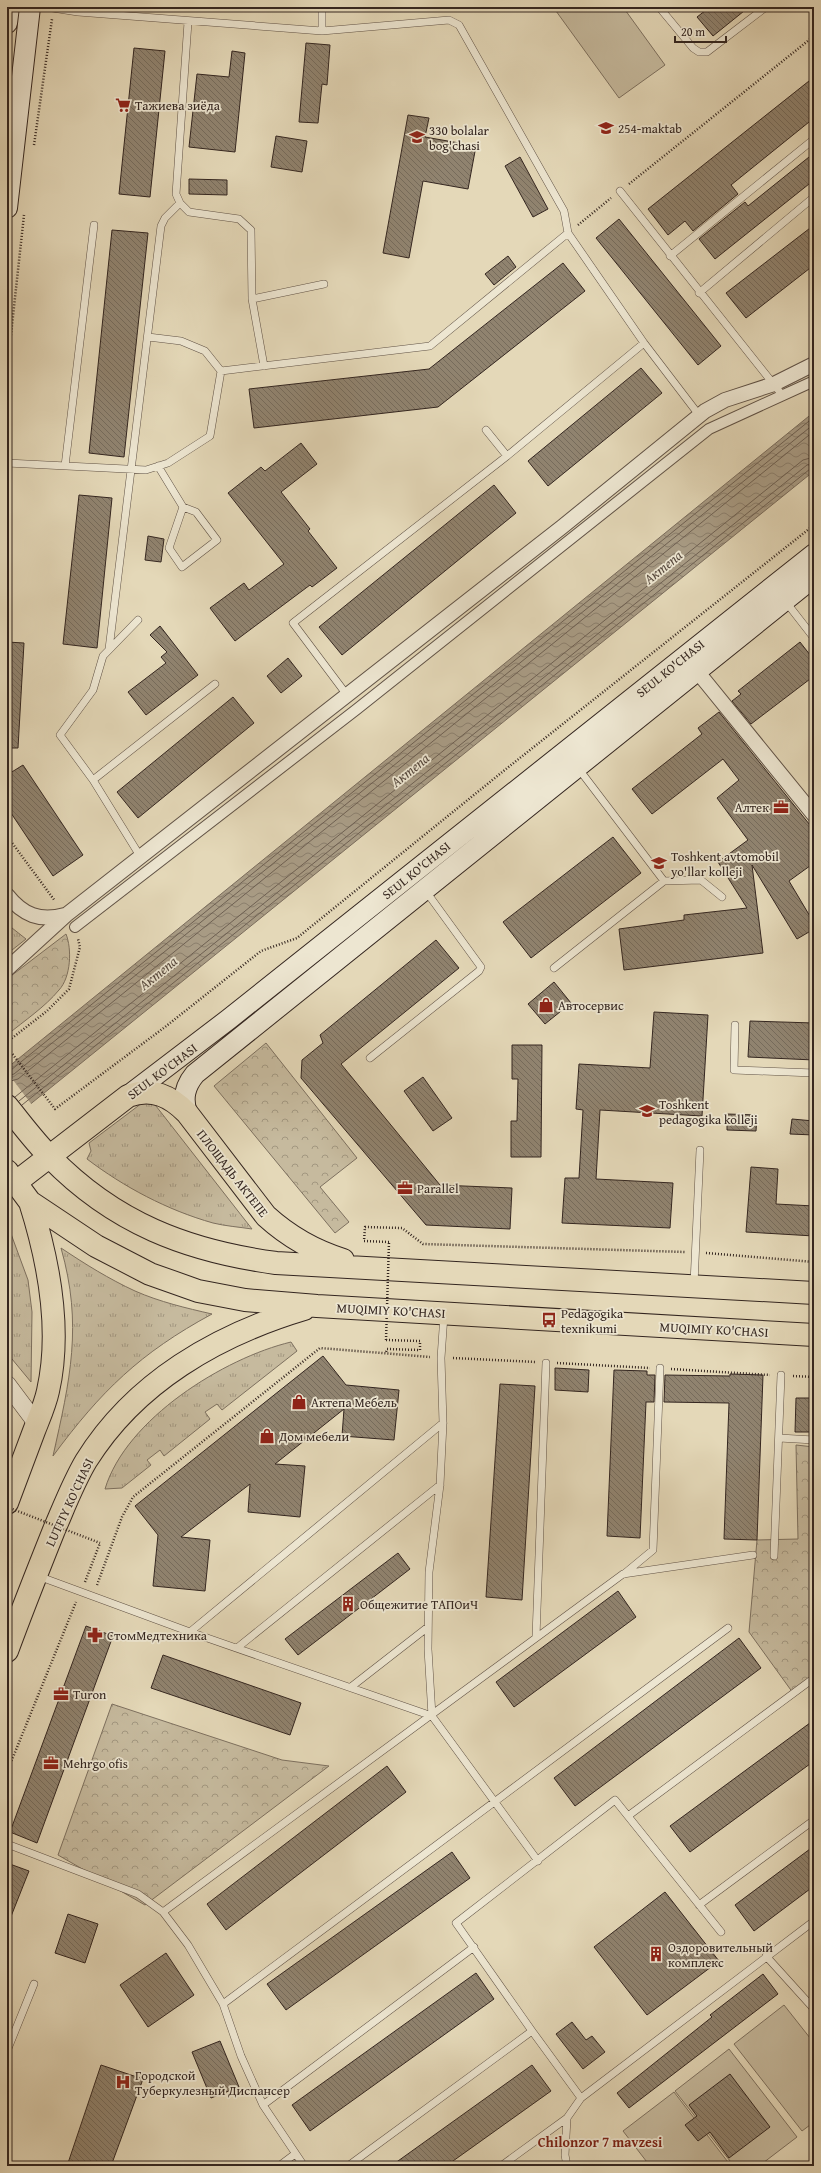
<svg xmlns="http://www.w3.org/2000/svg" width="821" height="2173" font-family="'Gentium Book Plus',serif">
  <defs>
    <pattern id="grass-tufts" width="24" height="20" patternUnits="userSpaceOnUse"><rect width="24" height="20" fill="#c6ba9e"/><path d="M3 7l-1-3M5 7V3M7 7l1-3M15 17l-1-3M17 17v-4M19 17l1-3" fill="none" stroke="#a29780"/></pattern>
    <pattern id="forest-crowns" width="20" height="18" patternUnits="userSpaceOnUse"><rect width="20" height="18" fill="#c6ba9e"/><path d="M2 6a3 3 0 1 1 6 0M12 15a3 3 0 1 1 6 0" fill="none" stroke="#a29780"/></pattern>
    <pattern id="water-waves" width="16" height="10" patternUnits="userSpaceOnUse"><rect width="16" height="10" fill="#a89b84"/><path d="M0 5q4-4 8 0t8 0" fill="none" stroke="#8a7e6c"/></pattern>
    <pattern id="building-back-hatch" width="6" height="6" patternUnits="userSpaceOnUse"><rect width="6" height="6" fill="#90836f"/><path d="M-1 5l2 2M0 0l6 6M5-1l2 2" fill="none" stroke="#766b5b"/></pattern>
  </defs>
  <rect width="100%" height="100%" fill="#e4d8b8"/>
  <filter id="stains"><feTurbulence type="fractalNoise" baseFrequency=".005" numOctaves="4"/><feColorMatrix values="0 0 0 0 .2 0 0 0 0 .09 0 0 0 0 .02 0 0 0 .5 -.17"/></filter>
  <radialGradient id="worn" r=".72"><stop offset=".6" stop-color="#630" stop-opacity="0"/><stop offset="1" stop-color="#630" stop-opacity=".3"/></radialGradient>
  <!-- grass -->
  <path fill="url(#grass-tufts)" stroke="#7d705f" d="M7 924 26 939 7 954Z
    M142 1103H152L156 1106 252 1229C239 1227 225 1226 213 1223 167 1210 124 1187 87 1159L91 1151 89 1143Z
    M7 1223 28 1280 32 1312 31 1382 7 1353Z
    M61 1248C85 1264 109 1279 135 1291 160 1302 186 1308 212 1314 140 1353 101 1391 53 1456 70 1380 83 1325 61 1248Z
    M291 1342 297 1351 222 1410 217 1404 205 1412 210 1419 164 1456 160 1450 147 1460 151 1465 122 1488 105 1489C126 1419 224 1358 291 1342Z"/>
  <!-- forest -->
  <path fill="url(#forest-crowns)" stroke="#7d705f" d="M66 934C72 949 71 977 59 990 45 1007 24 1021 7 1035V979Z
    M266 1043 357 1158 320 1187 349 1222 335 1233 214 1086Z
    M796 1445 814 1447V1680L793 1693 749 1632 757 1540 798 1539Z
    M112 1704 282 1760 329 1766 145 1905 58 1855Z"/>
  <!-- garden -->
  <path fill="#c6ba9e" stroke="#7d705f" d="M562 7H623L665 65 619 98 556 11Z
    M784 2005 814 2043V2122L802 2131 734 2044Z
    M729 2049 797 2137 759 2166H734L675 2091Z
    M674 2092 731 2166H650L623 2131Z"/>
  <!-- water -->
  <path fill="url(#water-waves)" stroke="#7a6c5c" d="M814 412V471L7 1123V1068Z"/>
  <!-- pier -->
  <path fill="#e4d8b8" d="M7 1072 32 1105 7 1125Z"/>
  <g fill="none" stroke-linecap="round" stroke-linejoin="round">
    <!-- shore -->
    <path stroke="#6e6052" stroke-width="1" d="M7 1071 11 1070 814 417
      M7 1076 14 1074 814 424
      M7 1082 18 1079 814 431
      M15 1097 803 460 814 457
      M19 1101 807 465 814 463
      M22 1105 810 469 814 468"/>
  </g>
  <!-- building -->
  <path fill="url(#building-back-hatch)" stroke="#342620" d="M710 7H749L713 36 697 17Z
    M306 43 330 45 327 85 322 84 318 123 299 122Z
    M134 48 165 51 150 197 119 194Z
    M232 51 245 53 235 152 189 147 197 74 229 77Z
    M814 77V118L731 185 738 194 693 231 685 221 668 235 648 209Z
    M408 115 429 118 425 137 476 146 468 189 423 181 409 258 383 253Z
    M276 136 307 141 302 172 271 167Z
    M814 153V180L715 259 699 239 745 202 748 206Z
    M520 157 548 209 533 217 505 166Z
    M189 179 227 180V195L189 194Z
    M619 219 721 346 698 365 596 238Z
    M814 225V265L746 318 726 293Z
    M112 230 148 233 124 457 89 453Z
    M508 256 516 267 494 285 485 274Z
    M563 263 585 291 438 407 254 428 249 389 429 369Z
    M641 368 662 393 548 486 528 461Z
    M301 443 317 464 281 492 310 529 308 531 337 568 312 587 310 585 235 641 210 608 244 583 249 590 284 564 228 493 261 467 265 471Z
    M494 485 516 513 342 655 319 627Z
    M79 495 112 498 97 648 63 644Z
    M148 536 164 539 161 562 145 560Z
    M160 626 198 675 146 715 128 692 166 663 161 657 167 652 150 635Z
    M7 642 24 643 18 748H7Z
    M800 642 814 660V676L751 724 732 701 741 694 738 691Z
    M288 658 302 676 281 693 267 676Z
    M233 697 254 723 138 818 117 792Z
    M719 712 814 830V863L789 881 814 923V929L797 939 752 865 763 953 624 970 619 929 684 920V915L747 908 718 862 748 840 717 798 739 780 723 759 652 814 632 789 702 734 698 728Z
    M23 765 83 855 53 876 7 807V775Z
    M613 837 641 873 531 958 503 922Z
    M436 940 459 968 341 1064 440 1185 512 1188 510 1229 426 1225 301 1078 302 1060 323 1043 320 1035Z
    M554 982 571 1003 545 1024 528 1004Z
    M654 1012 708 1015 702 1116 600 1110 596 1179 673 1183 670 1228 562 1223 565 1178H579L583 1110 576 1109 579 1064 650 1068Z
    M750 1021 814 1023V1060L748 1057Z
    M512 1045H542L541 1157H511V1121H517L518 1079H512Z
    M423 1077 452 1118 433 1131 404 1091Z
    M727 1114 757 1115 756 1131 727 1130Z
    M792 1119 814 1121V1135L790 1134Z
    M751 1167 778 1169 776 1204 814 1206V1236L746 1232Z
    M323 1356 346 1385 399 1390 394 1440 342 1436 344 1409 275 1464 305 1466 300 1517 248 1512 250 1484 181 1537 210 1540 205 1591 153 1586 158 1535 135 1506Z
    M555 1368 589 1370 588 1392 555 1390Z
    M614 1370 647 1371V1375H655L654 1402H646L640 1538 607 1536Z
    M730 1374 763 1375 757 1540 724 1539 729 1403 664 1402 665 1375 730 1376Z
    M500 1384 535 1386 522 1600 486 1597Z
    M796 1398H814V1432H795Z
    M398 1553 410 1569 298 1655 285 1639Z
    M618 1591 636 1617 514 1707 496 1682Z
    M86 1626 113 1636 37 1843 10 1832Z
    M739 1638 761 1668 575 1806 554 1778Z
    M163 1655 301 1703 290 1735 151 1688Z
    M814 1720V1761L690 1852 670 1826Z
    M387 1766 406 1792 226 1930 207 1904Z
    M814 1846V1886L754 1931 735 1905Z
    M452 1852 470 1878 286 2010 267 1984Z
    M7 1863 29 1871 8 1924H7Z
    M665 1892 719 1961 647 2015 594 1947Z
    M68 1914 98 1924 85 1963 55 1953Z
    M166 1953 194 1995 148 2027 120 1985Z
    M476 1973 494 1999 310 2131 292 2105Z
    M763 1974 778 1994 629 2108 617 2093 712 2017 710 2015Z
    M572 2022 586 2040 592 2036 605 2052 583 2069 556 2034Z
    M220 2041 239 2087 211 2098 192 2052Z
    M101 2065 143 2079 111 2166H67Z
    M532 2065 551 2091 446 2166H391Z
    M730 2074 770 2127 729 2158 710 2132 698 2141 685 2125 697 2116 689 2105Z"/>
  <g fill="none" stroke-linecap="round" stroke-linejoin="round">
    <!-- service casing -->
    <g stroke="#605246" stroke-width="8">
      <path id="service" d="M46 7 78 12 322 31 449 20 459 25 564 211 568 233 644 343 699 415
        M322 7V31
        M659 7 693 48 699 52H707L766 7
        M188 22 176 194 180 203 189 212 239 219 251 230 252 299 264 366
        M620 191 783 396
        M670 256 814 139
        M699 293 814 197
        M252 299 324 284
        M148 337 181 341 205 351 221 371
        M486 430 507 456
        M7 463 146 470 168 463 210 436 221 371 430 346 568 233
        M65 466 94 225
        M158 466 183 507 169 548 182 567 217 540 196 512 183 507
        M786 602 814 638
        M109 649 161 226 165 218 180 203
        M347 695 293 623 507 456 644 343
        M578 768 664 881 701 880 722 897
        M93 780 60 735 93 690 103 656 138 620
        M140 856 93 780 215 684
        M554 968 664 881
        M735 1025 734 1070 814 1073
        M370 1058 479 971 481 967 425 890
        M694 1284 700 1150
        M444 1315 441 1358 443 1423 440 1485 429 1572 428 1649 432 1716 538 1861
        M779 1438 814 1440
        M774 1556 781 1375
        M624 1574 653 1550 660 1368
        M38 1576 190 1632 432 1716
        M190 1632 443 1423
        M536 1637 546 1363
        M237 1648 440 1485
        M351 1687 428 1627
        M628 1816 814 1678
        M7 1844 138 1894 163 1912 188 1945 223 2004 241 2056 263 2105 304 2166
        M699 1905 814 1820
        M163 1912 623 1574 753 1555
        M766 1956 814 2009
        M223 2004 728 1628
        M532 2031 581 2098
        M7 2051 34 1984
        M263 2105 474 1947
        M279 2166 295 2154
        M348 2166 532 2031 456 1923 615 1800 721 1932
        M501 2166 567 2118
        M567 2166 565 2155 567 2118 581 2098 814 1921"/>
    </g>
    <!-- pedestrian casing -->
    <g stroke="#605246" stroke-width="12">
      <path id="pedestrian" d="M75 927 357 709 709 429 814 381"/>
    </g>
    <!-- minor casing -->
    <g stroke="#605246" stroke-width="16">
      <path id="minor" d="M692 665 814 815
        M7 895C23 915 40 922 65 915
        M7 969 66 915 562 527 705 411 725 400 774 384 814 364"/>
    </g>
    <!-- tertiary casing -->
    <g stroke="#605246" stroke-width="18">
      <path id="tertiary" d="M7 1384 37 1424"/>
    </g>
    <!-- secondary casing -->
    <g stroke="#342620" stroke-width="22">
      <path id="secondary" d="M7 23 9 7
        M7 208 30 7
        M128 1096 229 1019 814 554
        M187 1113C182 1098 185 1086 195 1074L814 577"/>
    </g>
    <!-- primary casing -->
    <g stroke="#342620" stroke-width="24">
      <path id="primary" d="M7 1106C21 1123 34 1141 50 1157 114 1223 187 1251 276 1263L814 1293
        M7 1171 30 1202 96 1246 150 1274 198 1291 245 1300 317 1306 814 1335
        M15 1183 128 1096C152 1087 170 1096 187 1113L266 1216C288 1236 314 1251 343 1260
        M7 1503C16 1479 25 1455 34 1431 39 1418 45 1405 48 1391 62 1329 49 1262 30 1202
        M7 1651C22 1610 38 1570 54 1530 64 1507 73 1483 86 1461 135 1382 217 1335 304 1309"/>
    </g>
    <!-- path -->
    <path stroke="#342620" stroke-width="2.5" stroke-dasharray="1 2" stroke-linecap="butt" d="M34 145 52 19
      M629 184 814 36
      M578 225 611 198
      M7 371 24 215
      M7 836 55 901
      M7 1042 47 1011 69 989 80 947 78 939
      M7 1047 55 1109 165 1027 261 951 297 938 506 769 814 525
      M389 1242 364 1241 365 1227 402 1228 423 1244 685 1252
      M706 1253 814 1262
      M386 1340 420 1341V1350L387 1349 386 1352
      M453 1358 536 1362
      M557 1363 650 1368
      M671 1369 770 1375
      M793 1376 814 1377
      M85 1582 100 1543
      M97 1585 122 1517 133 1497 320 1348 430 1357
      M7 1772 76 1602"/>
    <!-- service -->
    <use href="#service" stroke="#ede6d1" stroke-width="7"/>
    <!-- pedestrian -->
    <use href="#pedestrian" stroke="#ede6d1" stroke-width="10"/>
    <!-- minor -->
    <use href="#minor" stroke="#ede6d1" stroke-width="14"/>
    <!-- tertiary -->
    <use href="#tertiary" stroke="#ede6d1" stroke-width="17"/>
    <!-- secondary -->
    <use href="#secondary" stroke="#ede6d1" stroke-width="20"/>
    <!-- primary -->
    <use href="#primary" stroke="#e4d8b8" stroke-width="22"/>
    <!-- path-bridge -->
    <path stroke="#342620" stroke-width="2.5" stroke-dasharray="1 2" stroke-linecap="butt" d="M386 1340 389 1242
      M7 1507 100 1543"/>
  </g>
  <!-- icons -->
  <defs>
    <g id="supermarket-bare" transform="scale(1.2)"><path d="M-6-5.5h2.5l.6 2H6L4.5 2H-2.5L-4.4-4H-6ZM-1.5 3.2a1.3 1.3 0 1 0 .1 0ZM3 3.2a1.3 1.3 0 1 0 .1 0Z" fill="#8f2418" stroke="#ede6d1" stroke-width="2.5" paint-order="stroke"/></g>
    <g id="school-bare" transform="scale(1.2)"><path d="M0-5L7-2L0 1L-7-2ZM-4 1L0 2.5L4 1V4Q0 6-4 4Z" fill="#8f2418" stroke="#ede6d1" stroke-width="2.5" paint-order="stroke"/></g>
    <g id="office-bare" transform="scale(1.2)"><path d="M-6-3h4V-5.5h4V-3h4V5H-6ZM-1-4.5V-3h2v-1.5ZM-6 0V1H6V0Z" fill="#8f2418" stroke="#ede6d1" stroke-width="2.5" paint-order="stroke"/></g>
    <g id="university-bare" transform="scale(1.2)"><path d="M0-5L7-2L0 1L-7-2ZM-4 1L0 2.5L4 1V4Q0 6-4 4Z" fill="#8f2418" stroke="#ede6d1" stroke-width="2.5" paint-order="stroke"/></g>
    <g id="shop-bare" transform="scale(1.2)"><path d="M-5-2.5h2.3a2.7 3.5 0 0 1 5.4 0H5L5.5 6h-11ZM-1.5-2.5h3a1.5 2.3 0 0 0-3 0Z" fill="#8f2418" stroke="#ede6d1" stroke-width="2.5" paint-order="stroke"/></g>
    <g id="bus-bare" transform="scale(1.2)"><path d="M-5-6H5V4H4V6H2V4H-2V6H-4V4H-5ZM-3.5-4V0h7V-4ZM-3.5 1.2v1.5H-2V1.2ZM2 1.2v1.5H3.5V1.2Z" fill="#8f2418" stroke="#ede6d1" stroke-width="2.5" paint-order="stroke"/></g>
    <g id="building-bare" transform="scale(1.2)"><path d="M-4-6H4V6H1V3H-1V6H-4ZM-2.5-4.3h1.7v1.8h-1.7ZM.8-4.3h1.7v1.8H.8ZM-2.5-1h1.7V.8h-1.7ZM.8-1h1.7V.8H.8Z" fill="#8f2418" stroke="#ede6d1" stroke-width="2.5" paint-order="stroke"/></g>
    <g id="pharmacy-bare" transform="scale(1.2)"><path d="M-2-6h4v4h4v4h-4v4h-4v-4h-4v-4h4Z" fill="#8f2418" stroke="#ede6d1" stroke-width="2.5" paint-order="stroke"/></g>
    <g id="hospital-bare" transform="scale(1.2)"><path d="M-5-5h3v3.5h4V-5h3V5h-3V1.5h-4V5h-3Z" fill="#8f2418" stroke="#ede6d1" stroke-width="2.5" paint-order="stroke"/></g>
  </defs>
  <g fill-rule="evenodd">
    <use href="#supermarket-bare" x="123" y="105"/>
    <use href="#school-bare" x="606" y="128"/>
    <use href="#school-bare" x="417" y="137"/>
    <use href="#office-bare" x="781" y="807"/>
    <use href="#university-bare" x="659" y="863"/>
    <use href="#shop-bare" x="546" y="1005"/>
    <use href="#university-bare" x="647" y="1111"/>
    <use href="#office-bare" x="405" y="1188"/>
    <use href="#bus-bare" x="549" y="1320"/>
    <use href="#shop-bare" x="299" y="1402"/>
    <use href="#shop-bare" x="267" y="1436"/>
    <use href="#building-bare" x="348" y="1604"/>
    <use href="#pharmacy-bare" x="95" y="1635"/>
    <use href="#office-bare" x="61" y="1694"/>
    <use href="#office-bare" x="51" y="1763"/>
    <use href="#building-bare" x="656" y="1954"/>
    <use href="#hospital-bare" x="123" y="2082"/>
  </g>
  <g text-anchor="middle" stroke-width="3.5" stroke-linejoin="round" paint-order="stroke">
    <!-- poi labels -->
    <g font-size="13" fill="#342620" stroke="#ede6d1" text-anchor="start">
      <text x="135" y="110">Тажиева зиёда</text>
      <text x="618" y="133">254-maktab</text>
      <text x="429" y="135">330 bolalar<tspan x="429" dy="15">bog'chasi</tspan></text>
      <text x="769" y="812" text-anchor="end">Алтек</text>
      <text x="671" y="861">Toshkent avtomobil<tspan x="671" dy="15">yo'llar kolleji</tspan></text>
      <text x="558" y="1010">Автосервис</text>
      <text x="659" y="1109">Toshkent<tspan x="659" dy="15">pedagogika kolleji</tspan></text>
      <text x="417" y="1193">Parallel</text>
      <text x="561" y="1318">Pedagogika<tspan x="561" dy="15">texnikumi</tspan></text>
      <text x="311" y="1407">Актепа Мебель</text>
      <text x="279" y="1441">Дом мебели</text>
      <text x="360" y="1609">Общежитие ТАПОиЧ</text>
      <text x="107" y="1640">СтомМедтехника</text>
      <text x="73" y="1699">Turon</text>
      <text x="63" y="1768">Mehrgo ofis</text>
      <text x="668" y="1952">Оздоровительный<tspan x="668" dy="15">комплекс</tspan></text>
      <text x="135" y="2080">Городской<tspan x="135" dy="15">Туберкулезный Диспансер</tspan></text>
    </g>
    <!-- street labels -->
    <g font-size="13" fill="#342620" stroke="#ede6d1">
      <text transform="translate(670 668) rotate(-39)" y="5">SEUL KO'CHASI</text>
      <text transform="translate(416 870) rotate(-39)" y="5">SEUL KO'CHASI</text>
      <text transform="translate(162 1071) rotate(-37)" y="5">SEUL KO'CHASI</text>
      <text transform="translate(233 1173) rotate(52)" y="5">ПЛОЩАДЬ АКТЕПЕ</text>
      <text transform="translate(391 1310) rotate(3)" y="5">MUQIMIY KO'CHASI</text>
      <text transform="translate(714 1329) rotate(3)" y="5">MUQIMIY KO'CHASI</text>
      <text transform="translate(69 1502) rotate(-65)" y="5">LUTFIY KO'CHASI</text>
    </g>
    <!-- water labels -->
    <g font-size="14" font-style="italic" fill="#57493e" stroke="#ede6d1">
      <text transform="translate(663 567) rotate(-39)" y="5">Актепа</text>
      <text transform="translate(410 770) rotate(-39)" y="5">Актепа</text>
      <text transform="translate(158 973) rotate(-39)" y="5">Актепа</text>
    </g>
    <!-- neighbourhood labels -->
    <g font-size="14" font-weight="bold" fill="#7a1f14" stroke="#ede6d1">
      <text x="600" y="2147">Chilonzor 7 mavzesi</text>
    </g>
  </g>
  <!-- margin -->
  <rect width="821" height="2173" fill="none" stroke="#e4d8b8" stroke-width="24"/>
  <rect x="8" y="8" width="805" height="2157" fill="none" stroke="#342620" stroke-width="2"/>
  <rect x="12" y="12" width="797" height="2149" fill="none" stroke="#342620"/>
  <!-- scale -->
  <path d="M675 36v6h51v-6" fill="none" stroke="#342620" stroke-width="2"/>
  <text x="681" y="36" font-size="12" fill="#342620" stroke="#ede6d1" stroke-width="3" paint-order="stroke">20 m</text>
  <rect width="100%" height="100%" filter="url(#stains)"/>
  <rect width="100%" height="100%" fill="url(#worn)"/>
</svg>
